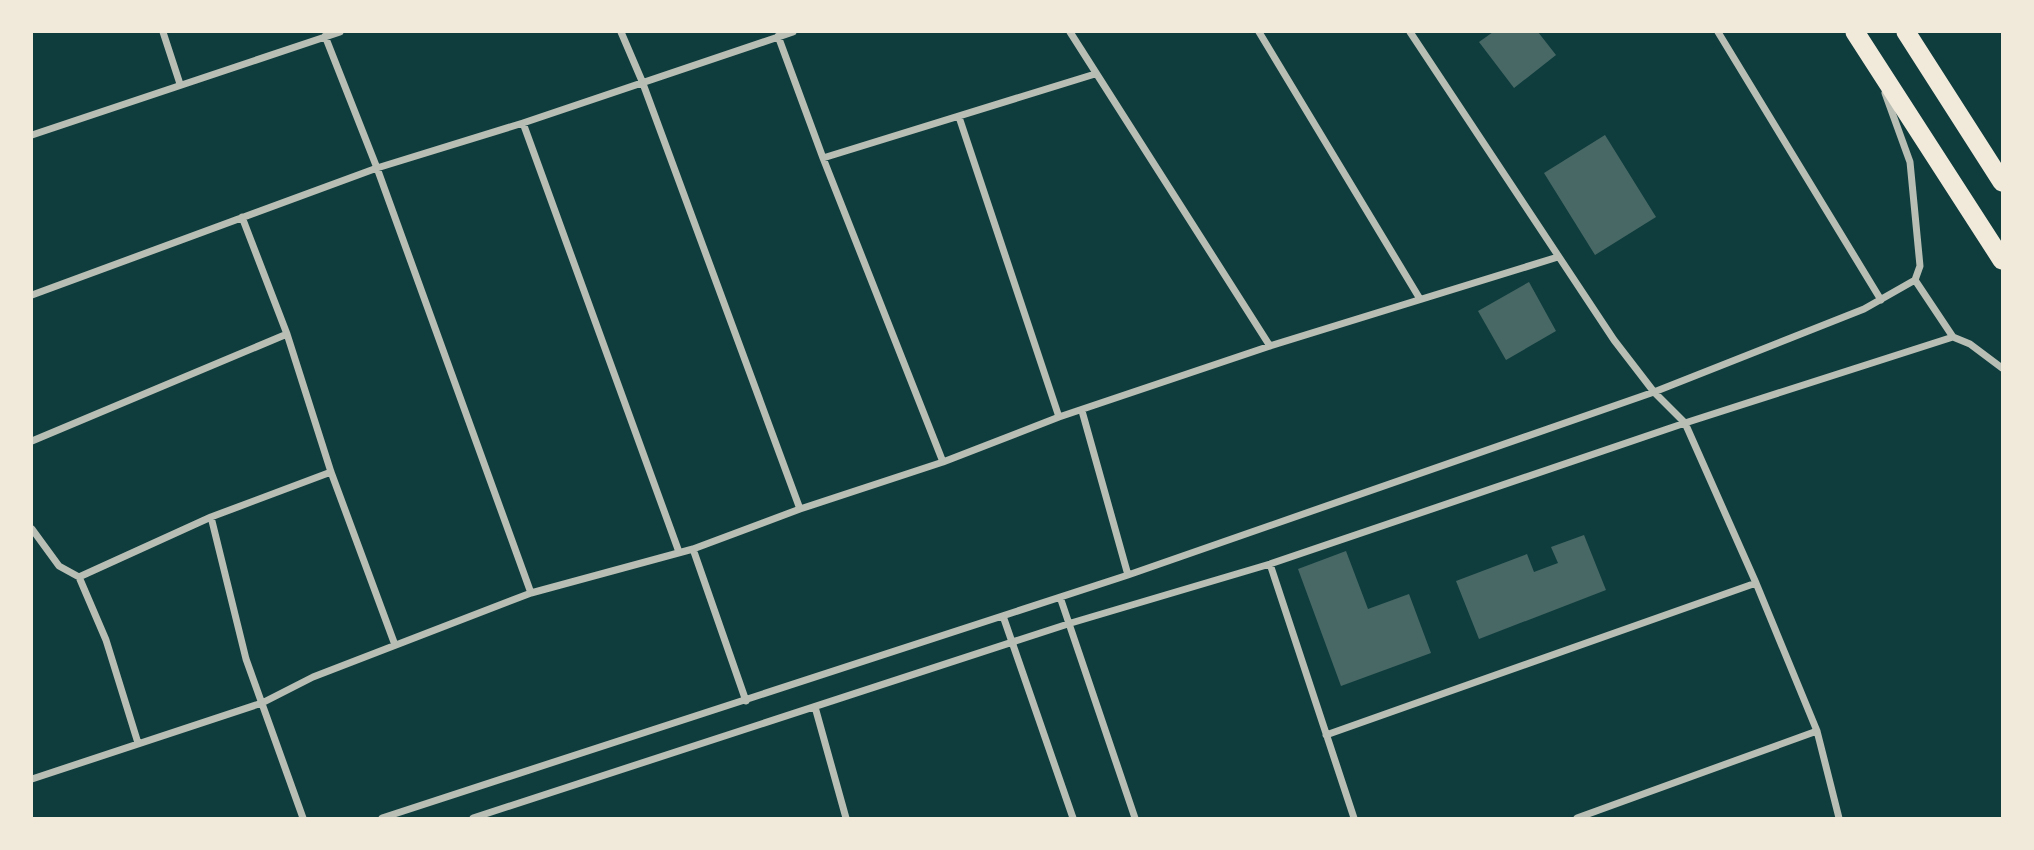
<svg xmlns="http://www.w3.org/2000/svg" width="2034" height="850" font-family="'IBM Plex Sans',sans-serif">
  <rect width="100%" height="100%" fill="#0f3d3e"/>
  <!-- building -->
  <path fill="#486865" d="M1493 32H1538L1556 55 1514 88 1479 42Z
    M1605 135 1656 217 1595 255 1544 173Z
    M1529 282 1556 331 1506 360 1478 311Z
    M1584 535 1606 590 1479 639 1456 581 1527 554 1534 572 1558 563 1551 547Z
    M1346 551 1368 609 1409 594 1431 653 1341 686 1298 569Z"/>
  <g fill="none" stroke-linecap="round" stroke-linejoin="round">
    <!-- minor -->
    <path stroke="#b8beb3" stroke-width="7" d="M163 32 180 84
      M621 32 642 81 800 509
      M1070 32 1270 346
      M1259 32 1420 299
      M1410 32 1614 340 1654 392 1685 423 1756 583 1817 731 1839 818
      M1718 32 1881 300
      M325 36 377 168 531 593
      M778 36 823 158 943 462
      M959 117 1059 417
      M523 123 679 552
      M32 135 340 32
      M823 158 1095 74
      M242 217 287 334 331 472 395 645
      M1915 280 1953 337 1970 344 2002 368
      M32 295 377 168 523 123 793 32
      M1082 411 1128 575
      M32 441 287 334
      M32 529 59 566 79 577 211 517
      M693 549 746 701
      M1270 564 1354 818
      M79 577 106 640 138 743
      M1060 597 1135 818
      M1003 616 1073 818
      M815 707 846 818
      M1326 735 1756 583
      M32 779 262 703 313 677 531 593 693 549 800 509 943 462 1059 417 1270 346 1558 257
      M303 818 246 659 211 517 331 472
      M382 818 1128 575 1654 392 1864 309 1915 280 1920 266 1910 162 1885 93
      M473 818 1071 623 1270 564 1685 423 1953 337
      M1577 818 1817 731"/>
    <!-- trunk -->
    <path stroke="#f1e9da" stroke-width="19" d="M1855 32 2002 260
      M1906 32 2002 182"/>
  </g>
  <!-- border -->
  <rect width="2034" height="850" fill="none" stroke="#f1e9da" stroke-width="66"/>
</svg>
